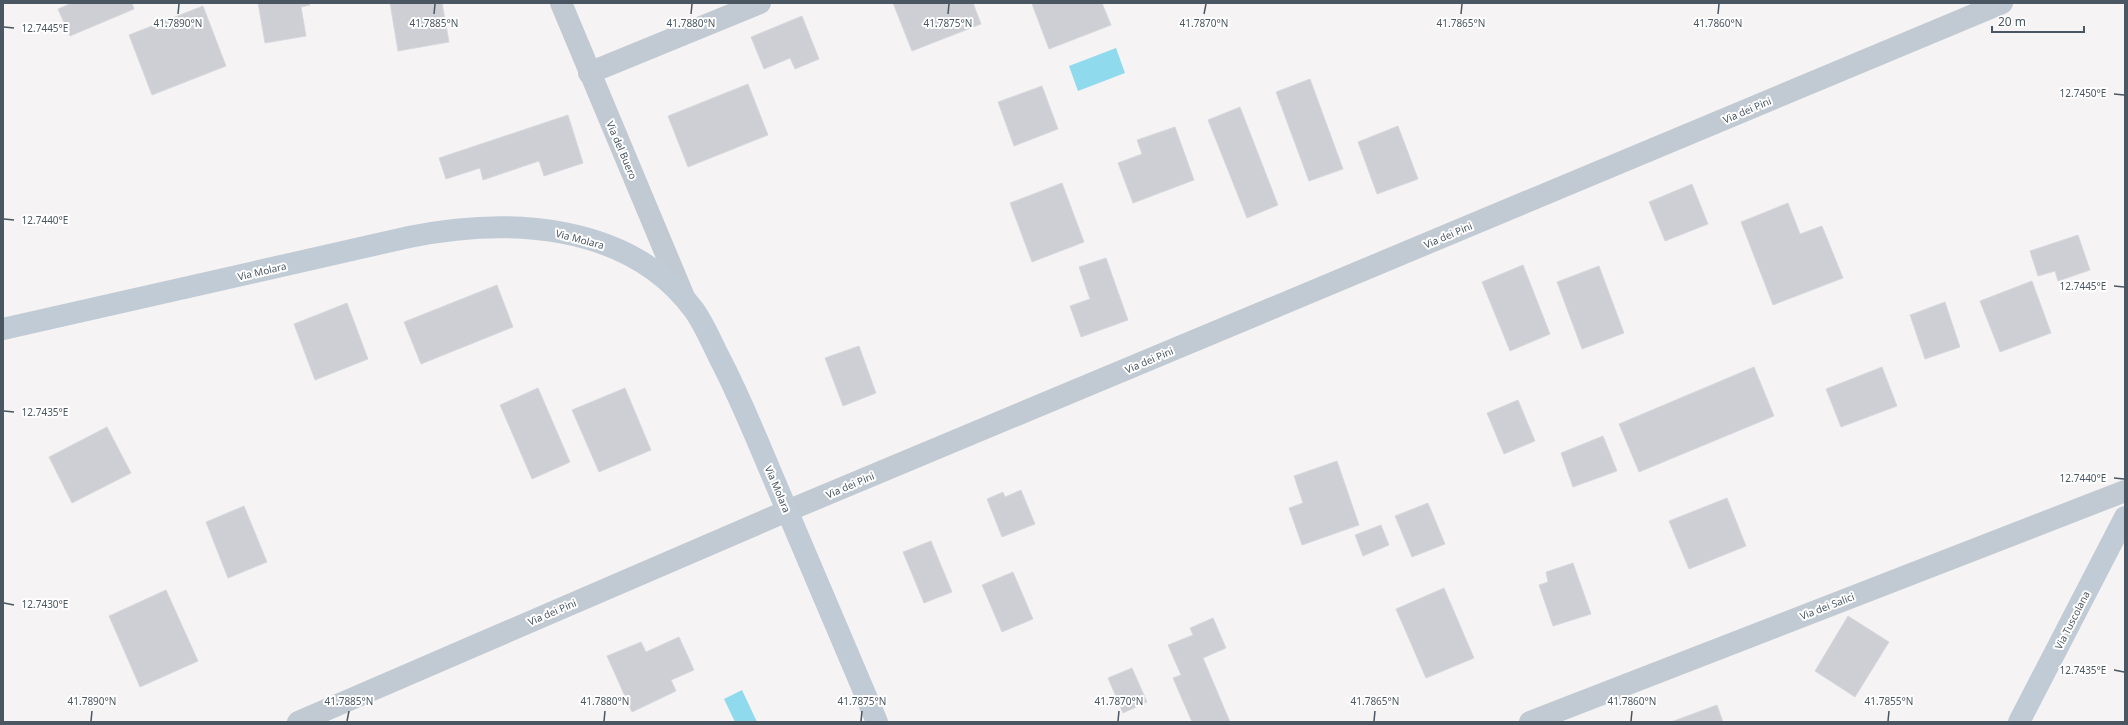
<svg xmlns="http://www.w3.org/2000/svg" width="2128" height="725" font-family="'Noto Sans',sans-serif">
  <rect width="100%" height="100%" fill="#f5f3f3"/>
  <!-- water -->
  <path fill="#90daee" d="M1116 48 1125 73 1078 91 1069 66Z
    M742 690 757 722H735L724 699Z"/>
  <!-- building -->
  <path fill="#cdcfd5" stroke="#d7d9de" d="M72 3H132L134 9 70 36 58 9Z
    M258 3H309L310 5 301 7 306 36 265 43Z
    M390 3H442L449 42 398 51Z
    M893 3H973L981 24 912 51Z
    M1035 3H1102L1111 25 1049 49 1032 4Z
    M203 6 226 66 152 95 129 35Z
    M802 16 819 59 795 69 790 58 764 69 751 37Z
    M1310 79 1343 169 1309 181 1276 92Z
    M748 84 768 135 688 167 668 116Z
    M1042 86 1058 129 1014 146 998 102Z
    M1240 107 1278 205 1247 218 1208 120Z
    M568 115 583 163 544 176 539 161 483 180 480 168 446 179 439 158Z
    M1398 126 1418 179 1377 194 1358 142Z
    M1175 127 1194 180 1133 203 1118 163 1142 154 1137 140Z
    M1062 183 1084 242 1032 262 1010 203Z
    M1692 184 1708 224 1665 241 1649 202Z
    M1788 203 1800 234 1822 226 1843 278 1773 305 1741 222Z
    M2078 235 2090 270 2058 281 2055 271 2038 276 2030 251Z
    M1106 258 1128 320 1081 337 1070 306 1090 299 1079 267Z
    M1523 265 1550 334 1510 351 1482 282Z
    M1599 266 1624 333 1582 349 1557 282Z
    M2032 281 2051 333 2000 352 1980 301Z
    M497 285 513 327 421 364 404 322Z
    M1945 302 1960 347 1925 359 1910 315Z
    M347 303 368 359 315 380 294 324Z
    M859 346 876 393 843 406 825 358Z
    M1754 367 1774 416 1639 472 1619 424Z
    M1882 367 1897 406 1841 427 1826 389Z
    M538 388 570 462 532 479 500 405Z
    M625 388 651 450 599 472 572 410Z
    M1518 400 1535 441 1504 454 1487 413Z
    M107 427 131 473 72 503 49 457Z
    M1603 436 1617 471 1573 487 1561 453Z
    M1337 461 1359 525 1302 545 1289 508 1303 503 1294 476Z
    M1021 490 1035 524 1002 537 987 499 1003 492 1005 497Z
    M1727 498 1746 546 1689 569 1669 521Z
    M1428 503 1445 544 1412 557 1395 516Z
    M244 506 267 562 228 578 206 522Z
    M1381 525 1389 545 1363 556 1355 535Z
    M931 541 952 592 924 603 903 552Z
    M1573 563 1591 614 1553 626 1539 585 1548 582 1546 572Z
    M1013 572 1033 619 1002 632 982 585Z
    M1444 588 1474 658 1426 678 1396 609Z
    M166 590 198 661 140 687 109 616Z
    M1848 616 1889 642 1855 697 1815 671Z
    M1213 618 1226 648 1203 658 1230 722H1192L1173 678 1181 675 1168 645 1193 635 1190 628Z
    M679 637 694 670 671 680 676 691 632 712 607 656 641 642 646 652Z
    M1132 668 1147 702 1123 713 1108 678Z
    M1717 705 1723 722H1671Z"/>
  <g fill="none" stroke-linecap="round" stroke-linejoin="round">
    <!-- street -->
    <path stroke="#c1cad2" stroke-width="22" d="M561 3 684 297
      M589 73 760 3
      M298 722 787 511 2002 3
      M1530 722 2125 491"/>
    <!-- secondary -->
    <path stroke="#c1cbd6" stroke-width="22" d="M3 329 409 237C507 217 629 222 694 310 704 324 711 341 719 357 739 395 755 435 772 475 807 558 842 640 877 722
      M2019 722 2125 517"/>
  </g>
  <!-- ticks -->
  <path fill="none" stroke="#4a5661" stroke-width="1.5" d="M178 14 179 4M434 14 435 4M691 14 692 4M948 14 949 4M1204 14 1206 4M1461 14 1462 4M1718 14 1719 4M4 27 14 28M2114 94 2124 95M4 219 14 220M2114 286 2124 287M4 411 14 412M2114 478 2124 479M4 603 14 605M2114 670 2124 672M91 721 92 711M347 721 349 711M604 721 605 711M861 721 862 711M1118 721 1119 711M1374 721 1375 711M1631 721 1632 711M1888 721 1889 711"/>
  <g text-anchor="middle" stroke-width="4" stroke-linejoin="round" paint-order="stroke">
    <!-- street labels -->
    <g font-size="10" fill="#4a5661" stroke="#fff">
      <text transform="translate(1747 110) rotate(-23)" y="4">Via dei Pini</text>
      <text transform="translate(622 150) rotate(67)" y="4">Via del Buero</text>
      <text transform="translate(1448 235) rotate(-23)" y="4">Via dei Pini</text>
      <text transform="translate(580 239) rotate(15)" y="4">Via Molara</text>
      <text transform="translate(262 271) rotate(-13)" y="4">Via Molara</text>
      <text transform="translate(1149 360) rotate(-23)" y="4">Via dei Pini</text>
      <text transform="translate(850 485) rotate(-23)" y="4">Via dei Pini</text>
      <text transform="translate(778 489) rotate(67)" y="4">Via Molara</text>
      <text transform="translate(1827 606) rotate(-21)" y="4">Via dei Salici</text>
      <text transform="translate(552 612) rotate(-23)" y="4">Via dei Pini</text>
      <text transform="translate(2072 620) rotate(-63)" y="4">Via Tuscolana</text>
    </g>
  </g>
  <g font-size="10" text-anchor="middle" fill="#4a5661" stroke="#fff" stroke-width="4" stroke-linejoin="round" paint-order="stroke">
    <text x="178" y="27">41.7890°N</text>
    <text x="434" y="27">41.7885°N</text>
    <text x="691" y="27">41.7880°N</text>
    <text x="948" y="27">41.7875°N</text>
    <text x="1204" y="27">41.7870°N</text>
    <text x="1461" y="27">41.7865°N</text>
    <text x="1718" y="27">41.7860°N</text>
    <text x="45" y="32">12.7445°E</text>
    <text x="2083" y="97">12.7450°E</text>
    <text x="45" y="224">12.7440°E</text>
    <text x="2083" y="290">12.7445°E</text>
    <text x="45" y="416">12.7435°E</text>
    <text x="2083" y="482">12.7440°E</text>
    <text x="45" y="608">12.7430°E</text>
    <text x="2083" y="674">12.7435°E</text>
    <text x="92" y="705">41.7890°N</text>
    <text x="349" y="705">41.7885°N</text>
    <text x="605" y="705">41.7880°N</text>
    <text x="862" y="705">41.7875°N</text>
    <text x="1119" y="705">41.7870°N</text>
    <text x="1375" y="705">41.7865°N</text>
    <text x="1632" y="705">41.7860°N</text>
    <text x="1889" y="705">41.7855°N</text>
  </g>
  <!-- border -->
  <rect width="2128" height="725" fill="none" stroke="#4a5661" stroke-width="8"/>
  <!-- scale -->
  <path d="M1992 26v6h92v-6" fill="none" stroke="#4a5661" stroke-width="2"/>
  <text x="1998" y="26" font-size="12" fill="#4a5661" stroke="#ffffff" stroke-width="3" paint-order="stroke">20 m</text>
</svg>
